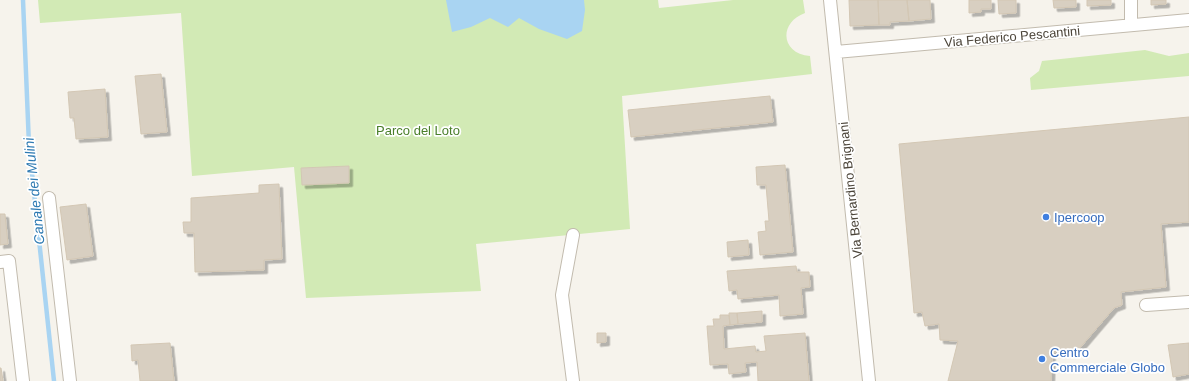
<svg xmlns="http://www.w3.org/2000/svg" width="1189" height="381" font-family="Helvetica,sans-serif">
  <defs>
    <filter id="shadow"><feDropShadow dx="3.5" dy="3.5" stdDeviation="0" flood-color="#0004"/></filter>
  </defs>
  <rect width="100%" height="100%" fill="#f6f3ec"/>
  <!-- park -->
  <path fill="#d2eab5" d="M38 0H658L659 8 733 0H803L805 13C778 23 781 54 810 56L812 74 622 96 630 229 476 244 481 291 306 298 294 167 192 176 181 13 40 23Z
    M1145 50 1169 56 1189 53V76L1031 90 1030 78 1039 71 1042 61Z"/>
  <!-- water -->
  <path fill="#a9d4f2" d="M446 0H584L585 10 582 31 567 39 539 29 519 18 508 27 490 18 471 27 452 32Z"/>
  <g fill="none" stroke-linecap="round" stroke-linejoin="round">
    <!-- stream -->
    <path stroke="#a9d4f2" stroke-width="4.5" d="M23 0 29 145 54 381"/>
  </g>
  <!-- building -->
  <path fill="#d8cfc1" stroke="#d3c7b4" filter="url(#shadow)" d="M849 0H878L879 25 850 26Z
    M878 0H907L909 21 890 22V25H879Z
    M907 0H930L931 19 909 21Z
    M969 0H991V9H981V12L969 13Z
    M998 0H1016V13L999 14Z
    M1053 0H1076V7L1054 8Z
    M1087 0H1111V5L1087 6Z
    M1151 0H1166V4L1151 5Z
    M161 74 167 132 141 134 135 76Z
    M105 89 108 137 76 139 74 118H70L68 92Z
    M770 96 773 122 631 137 628 110Z
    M1189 117V222L1161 224 1166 287 1121 292 1122 305 1114 308 1079 349 1052 352 1051 381H948L958 341 940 340 939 324 925 326 922 312 914 313 899 144Z
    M785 165 793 252 760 255 758 232 766 231 765 221H769L766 185H757L756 167Z
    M349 166V183L302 185 301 168Z
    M279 184 282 259 264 260V270L195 272 194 233H184L183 222H191V198L259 193V185Z
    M86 204 93 256 67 260 60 207Z
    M0 214H5L8 244 0 245Z
    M748 240 749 255 728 257 727 242Z
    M796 266 797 272H809L810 287 801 288 803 314 780 316 779 295 738 299 737 290 729 291 727 271Z
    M762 311V322L738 324 737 313Z
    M729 313H737L738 324 730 325Z
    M720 315H729L730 325 723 326 724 349 755 346 756 352 766 351 764 336 805 333 809 381H758L757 362 745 363 746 372 729 374 728 364 710 365 707 326H714L713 319H720Z
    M597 333H606V342L597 343Z
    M170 343 174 381H140L138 360 132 361 131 345Z
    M1189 343V374L1173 377 1168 345Z
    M0 368H1L3 381H0Z"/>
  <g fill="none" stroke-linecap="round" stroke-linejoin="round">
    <!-- minor casing -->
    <g stroke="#c2bbae" stroke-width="14">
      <path id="minor" d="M830 0 869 381
        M1131 0V25
        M836 52 1189 20
        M49 198 70 381
        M0 262 9 261 23 381
        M1146 305 1189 302
        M573 381 562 295 573 235"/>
    </g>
    <!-- minor -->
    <use href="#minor" stroke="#fff" stroke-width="12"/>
  </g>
  <!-- markers -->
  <g fill="#3f7fe0" stroke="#fff" stroke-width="1.5">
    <circle cx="1046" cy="217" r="4"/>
    <circle cx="1042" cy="359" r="4"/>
  </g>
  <g text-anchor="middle" stroke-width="3.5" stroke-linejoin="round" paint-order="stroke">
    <!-- street labels -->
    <g font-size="13" fill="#4b4439" stroke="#fff">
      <text transform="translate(1012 36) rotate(-5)" y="5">Via Federico Pescantini</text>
      <text transform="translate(850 190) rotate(-96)" y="5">Via Bernardino Brignani</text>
    </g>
    <!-- park labels -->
    <g font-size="13" fill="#4a7f2a" stroke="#fff">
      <text x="418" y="135">Parco del Loto</text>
    </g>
    <!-- shop labels -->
    <g font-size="13" fill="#366cbe" stroke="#fff" text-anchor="start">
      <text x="1054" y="222">Ipercoop</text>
      <text x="1050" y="357">Centro<tspan x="1050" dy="15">Commerciale Globo</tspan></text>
    </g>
    <!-- water labels -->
    <g font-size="14" font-style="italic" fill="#2e7ab2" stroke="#fff">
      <text transform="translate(34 191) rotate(-96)" y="5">Canale dei Mulini</text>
    </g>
  </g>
</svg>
